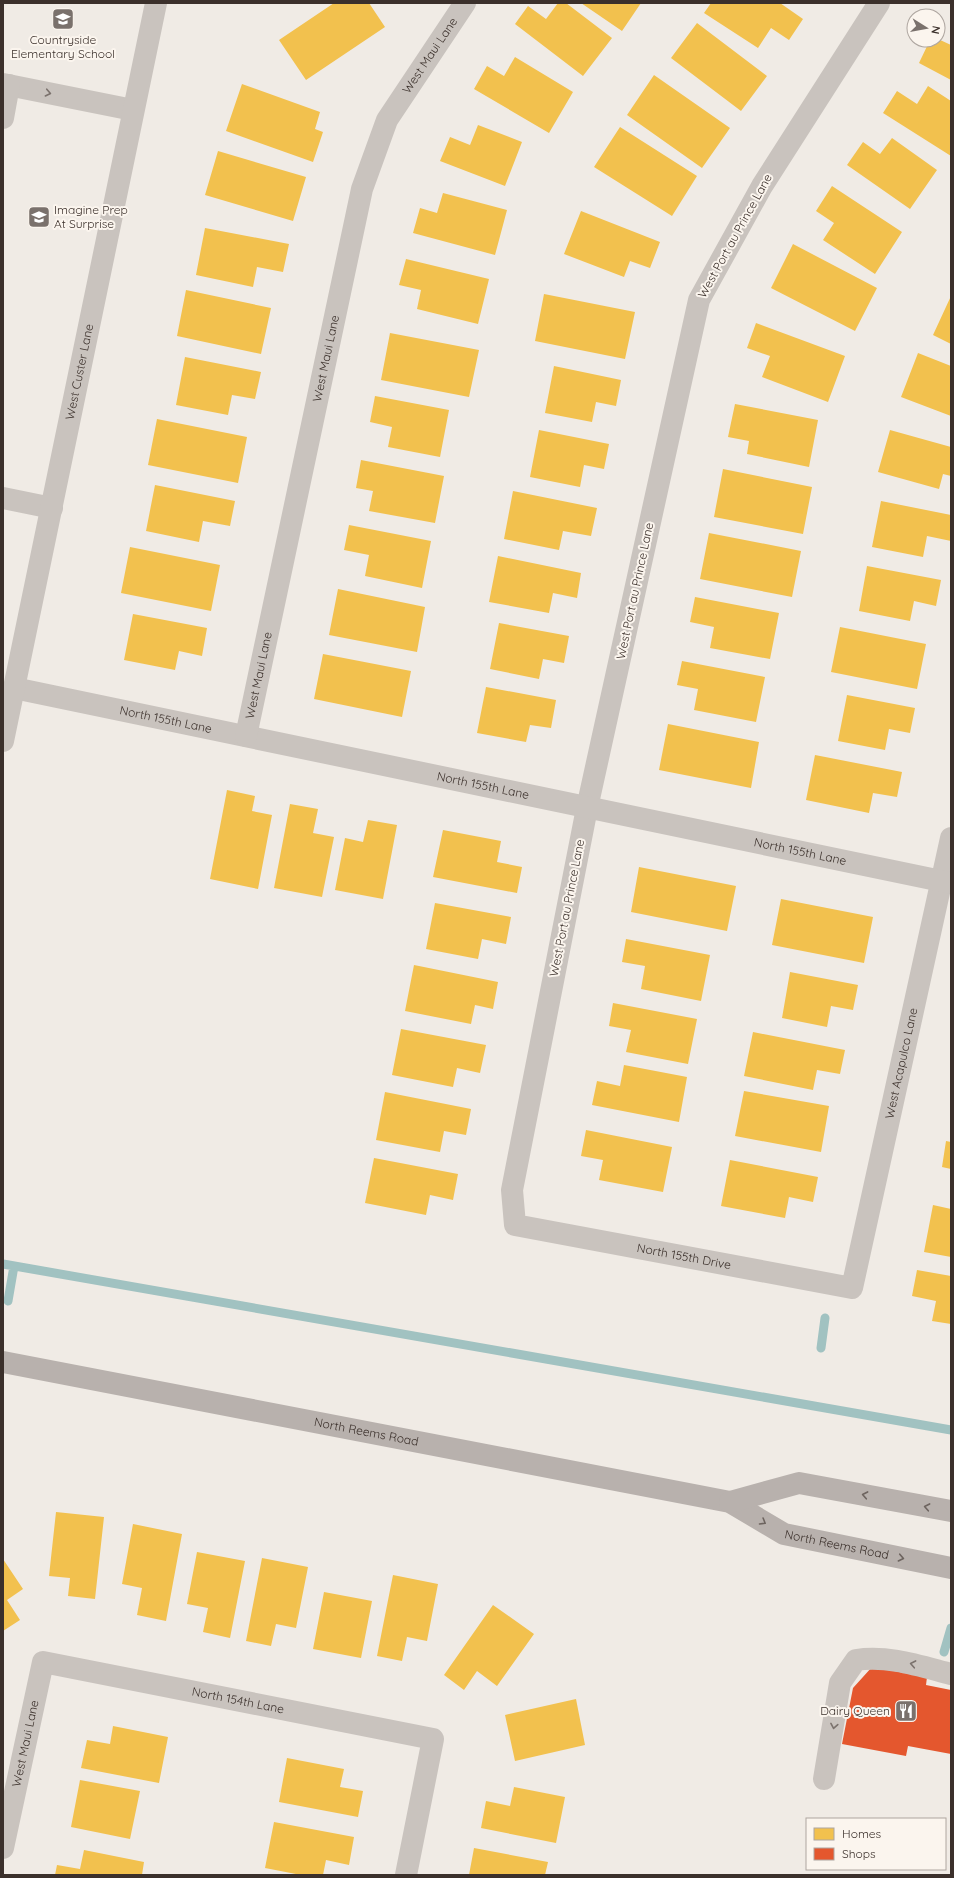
<svg xmlns="http://www.w3.org/2000/svg" width="954" height="1878" font-family="Quicksand,sans-serif">
  <rect width="100%" height="100%" fill="#f0ebe5"/>
  <!-- homes -->
  <path fill="#f2c14e" d="M334 3H369L385 27 306 80 279 40Z
    M558 3H566L612 38 583 76 515 24 528 6 546 19Z
    M581 3H641L622 31Z
    M711 3H780L803 19 789 40 771 28 758 48 704 13Z
    M697 23 767 76 741 111 671 58Z
    M938 39 951 45V80L919 63 930 40Z
    M515 57 573 92 549 133 474 89 487 66 504 76Z
    M654 75 730 128 702 168 627 115Z
    M242 84 320 112 315 129 323 132 313 162 226 131Z
    M928 86 951 101V156L883 113 897 91 917 104Z
    M478 125 522 142 505 186 440 161 450 137 470 145Z
    M620 127 697 176 672 216 594 167Z
    M892 138 937 170 910 209 847 165 863 142 880 154Z
    M218 151 306 177 293 221 205 195Z
    M832 186 902 232 875 274 823 240 834 223 816 211Z
    M443 193 507 210 495 255 413 233 420 208 437 213Z
    M581 211 660 242 650 268 630 261 624 277 564 254Z
    M205 228 289 244 283 272 257 267 253 287 196 275Z
    M793 244 877 288 855 331 771 288Z
    M406 259 489 279 478 324 417 309 421 290 399 285Z
    M186 290 271 308 261 354 177 336Z
    M544 294 635 312 625 359 535 341Z
    M951 296V344L933 335Z
    M756 323 845 356 828 402 762 377 770 356 747 348Z
    M390 333 479 350 469 397 381 380Z
    M918 353 951 366V416L901 397Z
    M185 357 261 372 255 399 232 395 228 415 176 405Z
    M554 366 621 380 616 406 596 402 592 422 545 413Z
    M375 396 449 410 440 457 388 447 392 427 370 422Z
    M735 404 818 420 809 467 747 454 749 441 728 437Z
    M157 419 247 437 238 483 148 465Z
    M539 430 609 444 604 469 584 465 580 487 530 477Z
    M890 430 951 447V476L943 474 939 489 878 472Z
    M361 460 444 476 435 523 369 511 373 491 356 488Z
    M723 469 812 487 803 534 714 517Z
    M155 485 235 501 230 526 203 521 199 542 146 531Z
    M513 491 597 508 591 536 563 531 559 550 504 539Z
    M881 501 951 515V541L927 536 923 557 872 547Z
    M349 525 431 541 422 588 365 576 369 555 344 550Z
    M709 533 801 551 792 597 700 579Z
    M130 547 220 565 211 611 121 593Z
    M498 556 581 573 577 598 553 593 549 613 489 602Z
    M867 566 941 580 936 606 914 601 910 621 859 611Z
    M338 589 425 607 417 652 329 635Z
    M695 597 779 613 770 659 710 648 714 627 690 622Z
    M133 614 207 628 202 656 179 651 175 670 124 660Z
    M499 623 569 636 564 663 543 659 539 679 490 669Z
    M840 627 926 644 917 689 831 672Z
    M323 654 411 671 402 717 314 699Z
    M682 661 765 677 756 722 694 710 698 689 677 685Z
    M486 687 556 700 551 728 530 725 526 742 477 733Z
    M847 695 915 708 910 733 889 729 885 750 838 741Z
    M668 724 759 742 751 788 659 770Z
    M815 755 902 772 897 797 873 793 869 813 806 800Z
    M227 790 255 796 252 811 272 815 258 889 210 879Z
    M290 804 318 809 313 833 334 837 322 897 274 888Z
    M368 820 397 825 383 899 335 890 345 838 363 842Z
    M443 830 501 841 497 862 522 867 517 893 433 877Z
    M639 867 736 886 727 931 631 912Z
    M781 899 873 917 864 963 772 945Z
    M435 903 511 917 506 944 482 939 478 959 426 949Z
    M626 939 710 955 701 1001 641 989 645 966 622 962Z
    M414 965 498 982 493 1009 475 1005 471 1024 405 1011Z
    M790 972 858 985 853 1010 831 1006 827 1027 782 1018Z
    M613 1003 697 1019 688 1064 626 1052 631 1030 609 1026Z
    M401 1029 486 1045 480 1073 457 1068 453 1087 392 1075Z
    M753 1032 845 1050 840 1074 817 1070 813 1090 744 1076Z
    M624 1065 687 1077 679 1122 592 1105 597 1081 620 1086Z
    M744 1091 829 1106 821 1152 735 1136Z
    M385 1092 471 1109 466 1135 444 1131 440 1152 376 1140Z
    M586 1130 672 1147 663 1192 599 1180 603 1160 581 1156Z
    M946 1141 951 1142V1169L942 1167Z
    M374 1158 458 1174 453 1200 430 1195 426 1215 365 1203Z
    M730 1160 818 1177 813 1202 789 1197 785 1218 721 1206Z
    M933 1205 951 1209V1257L924 1252Z
    M917 1270 951 1276V1324L932 1321 936 1301 912 1296Z
    M56 1512 104 1517 95 1599 68 1596 70 1578 49 1576Z
    M133 1524 182 1534 166 1621 137 1615 142 1588 122 1584Z
    M197 1552 245 1561 230 1638 203 1632 208 1608 187 1604Z
    M262 1558 308 1567 296 1628 276 1624 271 1646 246 1641Z
    M3 1559 23 1589 7 1600 20 1620 3 1631Z
    M393 1575 438 1584 427 1641 407 1637 402 1661 377 1656Z
    M324 1592 372 1601 361 1658 313 1649Z
    M493 1605 534 1634 497 1686 477 1671 464 1690 444 1675Z
    M576 1699 585 1745 515 1761 505 1715Z
    M113 1726 168 1737 159 1783 81 1768 87 1740 110 1744Z
    M287 1758 344 1769 340 1787 363 1791 358 1817 279 1802Z
    M80 1780 140 1791 130 1839 71 1827Z
    M514 1787 565 1797 556 1843 481 1828 486 1801 510 1806Z
    M274 1822 354 1837 349 1865 326 1860 323 1875H301L265 1868Z
    M474 1848 548 1862 545 1875H469Z
    M84 1850 144 1862 142 1875H55L57 1865 80 1869Z"/>
  <!-- shops -->
  <path fill="#e4572e" d="M872 1667 927 1677 926 1685 951 1690V1754L908 1746 906 1756 842 1744 853 1688Z"/>
  <g fill="none" stroke-linecap="round" stroke-linejoin="round">
    <!-- stream -->
    <path stroke="#a1c2c1" stroke-width="9" d="M3 1264 951 1430
      M8 1301 14 1266
      M821 1348 825 1318
      M944 1652 951 1628"/>
    <!-- minor -->
    <g stroke="#c9c3be" stroke-width="22">
      <path id="s1" d="M879 3 762 186 699 300 587 808 512 1190 515 1225 852 1288 951 838"/>
      <path d="M3 84 133 110"/>
      <path d="M3 118 9 85"/>
      <path d="M3 498 52 508"/>
      <path id="s2" d="M14 688 951 883"/>
      <path id="s3" d="M246 736 362 189 387 120 465 3"/>
      <path id="s4" d="M3 741 156 3"/>
      <path d="M824 1779 840 1683 856 1660C888 1655 920 1666 951 1674"/>
      <path id="s5" d="M3 1848 43 1662 433 1739 406 1875"/>
    </g>
    <!-- major -->
    <g stroke="#b8b1ad" stroke-width="22">
      <path id="s6" d="M3 1362 730 1502 784 1534 951 1568"/>
      <path d="M730 1502 799 1483 951 1511"/>
    </g>
  </g>
  <!-- one-way arrows -->
  <defs><path id="oneway-chevron" d="M-2-3.5L2.5 0L-2 3.5" fill="none" stroke-width="1.6" stroke-linecap="round" stroke-linejoin="round"/></defs>
  <g stroke="#7b726d">
    <use href="#oneway-chevron" transform="translate(48 93) rotate(12)"/>
    <use href="#oneway-chevron" transform="translate(913 1664) rotate(-169)"/>
    <use href="#oneway-chevron" transform="translate(834 1726) rotate(100)"/>
  </g>
  <g stroke="#6d645f">
    <use href="#oneway-chevron" transform="translate(865 1495) rotate(-169)"/>
    <use href="#oneway-chevron" transform="translate(927 1507) rotate(-169)"/>
    <use href="#oneway-chevron" transform="translate(763 1522) rotate(31)"/>
    <use href="#oneway-chevron" transform="translate(901 1558) rotate(12)"/>
  </g>
  <!-- icons -->
  <defs>
    <g id="school-square" transform="scale(1.15)"><rect x="-9" y="-9" width="18" height="18" rx="4" fill="#7a716c" stroke="#fbf5ee"/><path d="M0-5L7-2L0 1L-7-2ZM-4 1L0 2.5L4 1V4Q0 6-4 4Z" fill="#fff"/></g>
    <g id="restaurant-square" transform="scale(1.15)"><rect x="-9" y="-9" width="18" height="18" rx="4" fill="#7a716c" stroke="#fbf5ee"/><path d="M-5-6h1v4h1v-4h1v4h1v-4h1v5L-1.5 .5V6h-2V.5L-5-1ZM5-6V6H3V1.5H1.5Q1.5-4 5-6Z" fill="#fff"/></g>
  </defs>
  <g fill-rule="evenodd">
    <use href="#school-square" x="63" y="19"/>
    <use href="#school-square" x="39" y="217"/>
    <use href="#restaurant-square" x="906" y="1711"/>
  </g>
  <g text-anchor="middle" stroke-width="4" stroke-linejoin="round" paint-order="stroke">
    <!-- poi labels -->
    <g font-size="12" fill="#3b302b" stroke="#fbf5ee">
      <text x="63" y="44">Countryside<tspan x="63" dy="14">Elementary School</tspan></text>
      <text x="54" y="214" text-anchor="start">Imagine Prep<tspan x="54" dy="14">At Surprise</tspan></text>
      <text x="890" y="1715" text-anchor="end">Dairy Queen</text>
    </g>
    <!-- street labels -->
    <g font-size="12" fill="#3b302b" stroke="#fbf5ee">
      <text dy="4" stroke="none"><textPath href="#s3" startOffset="710">West Maui Lane</textPath></text>
      <text transform="translate(735 236) rotate(-61)" y="4">West Port au Prince Lane</text>
      <text dy="4" stroke="none"><textPath href="#s3" startOffset="386">West Maui Lane</textPath></text>
      <text dy="4" stroke="none"><textPath href="#s4" startOffset="377">West Custer Lane</textPath></text>
      <text transform="translate(635 591) rotate(-78)" y="4">West Port au Prince Lane</text>
      <text dy="4" stroke="none"><textPath href="#s3" startOffset="62">West Maui Lane</textPath></text>
      <text dy="4" stroke="none"><textPath href="#s2" startOffset="155">North 155th Lane</textPath></text>
      <text dy="4" stroke="none"><textPath href="#s2" startOffset="479">North 155th Lane</textPath></text>
      <text dy="4" stroke="none"><textPath href="#s2" startOffset="803">North 155th Lane</textPath></text>
      <text transform="translate(567 908) rotate(-79)" y="4">West Port au Prince Lane</text>
      <text dy="4" stroke="none"><textPath href="#s1" startOffset="1865">West Acapulco Lane</textPath></text>
      <text dy="4" stroke="none"><textPath href="#s1" startOffset="1464">North 155th Drive</textPath></text>
      <text dy="4" stroke="none"><textPath href="#s6" startOffset="370">North Reems Road</textPath></text>
      <text dy="4" stroke="none"><textPath href="#s6" startOffset="857">North Reems Road</textPath></text>
      <text dy="4" stroke="none"><textPath href="#s5" startOffset="389">North 154th Lane</textPath></text>
      <text dy="4" stroke="none"><textPath href="#s5" startOffset="107">West Maui Lane</textPath></text>
    </g>
  </g>
  <!-- border -->
  <rect width="954" height="1878" fill="none" stroke="#3b302b" stroke-width="8"/>
  <!-- legend -->
  <rect x="806" y="1818" width="140" height="52" fill="#fbf5ee" stroke="#aea6a0"/>
  <rect x="814" y="1828" width="20" height="12" fill="#f2c14e" stroke="#aea6a0"/>
  <text x="842" y="1838" font-size="12" fill="#3b302b">Homes</text>
  <rect x="814" y="1848" width="20" height="12" fill="#e4572e" stroke="#aea6a0"/>
  <text x="842" y="1858" font-size="12" fill="#3b302b">Shops</text>
  <!-- north arrow -->
  <g transform="translate(926 28) rotate(101)"><circle r="19" fill="#fbf5ee" stroke="#aea6a0"/>
  <path d="M0-3L7 15L0 10L-7 15Z" fill="#7a716c"/>
  <text y="-6" font-size="11" font-weight="bold" text-anchor="middle" fill="#3b302b">N</text>
  </g>
</svg>
